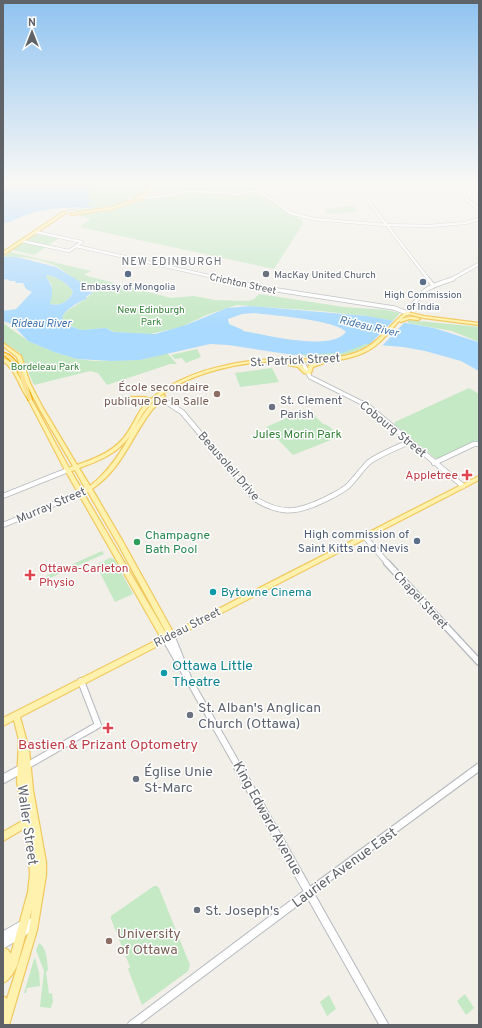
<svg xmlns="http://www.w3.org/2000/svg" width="482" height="1028" font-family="Overpass,sans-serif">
  <rect width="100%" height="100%" fill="#f1efe8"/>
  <!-- green -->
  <path fill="#c5e8c5" d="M83 182H154L150 185 149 190 144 197 139 198 127 196 128 201C109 212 86 210 65 211L68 209H94L86 205 88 188Z
    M157 182H258L257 189 240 194 181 192 158 193 152 189Z
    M190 192 242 194 256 193 302 220 303 224 274 269 79 227 91 219 79 216 82 213 120 208 144 200Z
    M353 206 357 212 327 214 325 209Z
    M37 233 59 238 49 245 27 240Z
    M24 242 46 247 34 255 12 250Z
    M10 252 91 271 84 275 171 298 194 296 215 300 248 301 254 299 259 294 344 307 386 310 400 313 393 321 367 316 321 311 237 305 206 315 181 327 150 334 114 332 106 328 82 330 67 325 62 317C69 306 84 303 92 293 92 284 83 284 76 280 70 276 65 271 58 267 44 259 19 256 3 257Z
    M47 275C56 276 69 284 73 292 70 301 59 307 50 304L52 285 46 277Z
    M408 320 479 327V342L452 331 408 323Z
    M3 323 28 341 54 352 77 359 94 361 140 360 167 353 177 364H170L107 385 98 373 90 371 34 385 20 353 3 342Z
    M366 344H369C351 357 327 357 305 357L302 354 320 353Z
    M197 349 201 357 186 363 182 358 175 359 171 355Z
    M272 368 279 382 240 387 235 373Z
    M469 388 479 394V437L477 438 479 440V443L439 459 435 458 394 424 395 422Z
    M308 409 323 424 327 425 341 436 293 455 266 427Z
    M102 551 104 554 48 579 46 576Z
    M110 558 114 559 133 594 115 602 96 565Z
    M154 886H157L159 888 190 965 188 971 142 1005 128 969 130 967 111 919V916Z
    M39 943C47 948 47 961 48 970L46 972 49 994 52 993 53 1001 51 1008 40 1007 44 971 36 950Z
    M35 958 39 972 40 986 27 988 26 993H24L34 959Z
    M465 994 474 1008 466 1015 457 1001Z
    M329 995 336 1009 327 1016 320 1002Z"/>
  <!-- water -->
  <path fill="#aadaff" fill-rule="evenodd" d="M3 182H83L89 185 90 189 87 193 89 195 88 198 92 200 86 205 94 209C75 206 51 208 32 213 22 216 13 221 3 224Z
    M3 257H17L56 267 92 289V293L87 296 86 299C77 303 67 308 62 317L66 325 82 330 106 328 113 332 155 334 186 325 227 308 250 306 367 316 434 328 478 342 479 371 461 361 425 351 403 347 366 344 342 353 293 355 228 345 210 344 140 360 112 361 77 359 54 352 28 341 12 324 3 321V311L16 309 32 292 26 289 23 283H15L16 282 15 281H10L7 279 3 280ZM47 275C56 276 69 284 73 292 70 301 59 307 50 304 53 291 54 288 46 277ZM254 313C272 315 336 320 346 332 330 352 267 335 243 331V330L229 324 228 319 242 314Z"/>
  <!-- pier -->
  <path fill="#f1efe8" d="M394 320 405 322 381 347 369 345Z"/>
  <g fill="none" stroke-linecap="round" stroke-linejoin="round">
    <!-- tertiary-far4 casing -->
    <g stroke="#b5b8bc" stroke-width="3.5">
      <path id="tertiary-far4" d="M457 182 463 188 467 200 479 209
        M257 191 275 201 290 213 313 219 386 225 429 226 465 223 479 219
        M257 191 259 182
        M362 193 429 280
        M144 198 172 195 189 191 238 194 257 191
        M36 232 82 242
        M22 241 69 251 82 242
        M76 246 227 280"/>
    </g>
    <!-- tertiary-far3 casing -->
    <g stroke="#b5b8bc" stroke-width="5">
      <path id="tertiary-far3" d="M223 279 264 288 394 308 407 313
        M428 279 433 285
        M303 363 310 377 364 404
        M159 400 171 404"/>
    </g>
    <!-- tertiary-far2 casing -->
    <g stroke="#b5b8bc" stroke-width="6">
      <path id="tertiary-far2" d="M168 403 182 412 255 499C281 515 297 513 324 500 332 496 341 492 348 486 355 479 361 470 368 463 376 456 398 447 409 442
        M362 403 369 407 463 486
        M434 463 474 444H479
        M365 537 388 564"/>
    </g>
    <!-- tertiary-far1 casing -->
    <g stroke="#b5b8bc" stroke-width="8">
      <path id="tertiary-far1" d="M387 563 479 662"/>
    </g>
    <!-- tertiary casing -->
    <g stroke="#b5b8bc" stroke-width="9">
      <path id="tertiary" d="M309 892 479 767"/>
    </g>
    <!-- secondary-far4 casing -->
    <g stroke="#b6babf" stroke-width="4">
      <path id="secondary-far4" d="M450 280 479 264"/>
    </g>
    <!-- secondary-far3 casing -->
    <g stroke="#b6babf" stroke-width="5">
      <path id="secondary-far3" d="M407 313C425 288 424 288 453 279"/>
    </g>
    <!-- secondary-far2 casing -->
    <g stroke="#b6babf" stroke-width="6">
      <path id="secondary-far2" d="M3 496 68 470
        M3 525 81 493"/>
    </g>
    <!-- secondary-far1 casing -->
    <g stroke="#b6babf" stroke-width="8">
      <path id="secondary-far1" d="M171 635 189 680 239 768
        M165 638 185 673
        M23 768 98 725 81 681"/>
    </g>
    <!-- secondary casing -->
    <g stroke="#b6babf" stroke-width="10">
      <path id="secondary" d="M238 767 384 1025
        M3 779 25 767
        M3 936 24 924 34 922
        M3 944 22 933 34 923
        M132 1025 309 892"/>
    </g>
    <!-- primary casing -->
    <g stroke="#f2c960" stroke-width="2.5">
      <path id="primary" d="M148 182H150L146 197 142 200 139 199 113 209 71 215 69 214 112 207 136 199V197L140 194 144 195Z
        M63 212 66 213 3 255V252Z
        M406 312 424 316 479 323V325L424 318 408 314 401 319C408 317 414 316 420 319L418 320 409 319 401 322 399 321C388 333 378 347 363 353 338 364 311 361 284 361 242 361 188 372 155 400L163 395 165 396C160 402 154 407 149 414 129 442 121 469 92 489L122 540 173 632 479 476V480L20 717 29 749 33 790 46 862V875L37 930 9 1025H3V996L6 998 7 999 29 930 32 909 23 944 17 966C14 972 9 980 3 983V970L4 969V959L3 957V947L8 950 11 954 28 892 30 875 28 844 25 828 3 841V832L24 820 17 782 19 740 14 720 3 726V718L161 638 65 470 28 399C19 387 16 370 3 361V358L9 361 14 367 69 468 73 466 39 408 26 383 17 357 3 346V343L21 356 30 383 43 408 77 465C97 458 117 450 128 432 135 421 139 410 148 401L144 399H130V397H144L151 399C185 370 241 359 285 359 310 359 336 361 360 351 379 343 390 324 406 312ZM152 402H153L145 412 135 427 143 413ZM131 434C120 454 108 472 90 486L79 468C99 461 119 453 131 434ZM75 470 85 488 82 490 71 471ZM88 492 118 544 167 634V635L84 494Z
        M284 362 301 365 307 371 309 365 322 362 324 363 313 367 311 373 309 374 304 373 298 367 284 364Z"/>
    </g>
    <!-- motorway casing -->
    <g stroke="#f9ab00" stroke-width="2">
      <path id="motorway" d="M3 352C22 359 26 382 32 399V400H28V399C21 383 19 364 3 355Z"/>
    </g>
    <!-- tertiary-far4 -->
    <use href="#tertiary-far4" stroke="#fff" stroke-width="2.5"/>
    <!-- tertiary-far3 -->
    <use href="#tertiary-far3" stroke="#fff" stroke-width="3.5"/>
    <!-- tertiary-far2 -->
    <use href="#tertiary-far2" stroke="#fff" stroke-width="4.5"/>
    <!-- tertiary-far1 -->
    <use href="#tertiary-far1" stroke="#fff" stroke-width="5.5"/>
    <!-- tertiary -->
    <use href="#tertiary" stroke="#fff" stroke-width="7"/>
    <!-- secondary-far4 -->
    <use href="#secondary-far4" stroke="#fff" stroke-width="3"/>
    <!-- secondary-far3 -->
    <use href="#secondary-far3" stroke="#fff" stroke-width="3.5"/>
    <!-- secondary-far2 -->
    <use href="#secondary-far2" stroke="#fff" stroke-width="4.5"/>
    <!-- secondary-far1 -->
    <use href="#secondary-far1" stroke="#fff" stroke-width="6"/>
    <!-- secondary -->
    <use href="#secondary" stroke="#fff" stroke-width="8"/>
    <!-- primary -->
    <use href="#primary" fill="#fff2af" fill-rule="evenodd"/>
    <!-- motorway -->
    <use href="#motorway" fill="#fde293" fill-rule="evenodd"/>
  </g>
  <!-- sky -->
  <linearGradient id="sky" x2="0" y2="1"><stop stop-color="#8fc3f1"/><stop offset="0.56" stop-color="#f9f8f5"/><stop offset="1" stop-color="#f9f8f5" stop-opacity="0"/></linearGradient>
  <rect width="482" height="326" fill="url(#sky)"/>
  <!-- markers -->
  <g fill="#5c6f8a" stroke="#fff" stroke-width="1.5">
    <circle cx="128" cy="274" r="4"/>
    <circle cx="423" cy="282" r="4"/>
    <circle cx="417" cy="541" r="4"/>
  </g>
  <g fill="#6b7280" stroke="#fff" stroke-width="1.5">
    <circle cx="266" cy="274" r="4"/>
    <circle cx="272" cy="407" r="4"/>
    <circle cx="190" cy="715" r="4"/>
    <circle cx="136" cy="779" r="4"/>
    <circle cx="197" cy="910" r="4"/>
  </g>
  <g fill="#8d6e63" stroke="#fff" stroke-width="1.5">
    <circle cx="217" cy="394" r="4"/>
    <circle cx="109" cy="941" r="4"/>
  </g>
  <g fill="#e0444e" stroke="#fff" stroke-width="1.5">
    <path d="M465 469h4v4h4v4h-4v4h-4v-4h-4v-4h4z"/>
    <path d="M28 569h4v4h4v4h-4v4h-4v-4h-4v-4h4z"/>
    <path d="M106 722h4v4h4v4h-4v4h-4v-4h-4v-4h4z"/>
  </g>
  <circle fill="#2e9e5b" stroke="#fff" stroke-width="1.5" cx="137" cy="542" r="4"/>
  <g fill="#0f9aa8" stroke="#fff" stroke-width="1.5">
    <circle cx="213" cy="592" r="4"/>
    <circle cx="164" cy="673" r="4"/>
  </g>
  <g text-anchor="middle" stroke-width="3" stroke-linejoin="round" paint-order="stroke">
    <!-- far-worship labels -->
    <g font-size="10" fill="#5b616d" stroke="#fff" text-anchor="start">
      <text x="274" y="278">MacKay United Church</text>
    </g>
    <!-- far-street labels -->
    <g font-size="10" fill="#5f6368" stroke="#fff">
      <text transform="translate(243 283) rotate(12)" y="4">Crichton Street</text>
    </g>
    <!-- far-service labels -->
    <g font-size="10" fill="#4e5e75" stroke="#fff">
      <text x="128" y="290">Embassy of Mongolia</text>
      <text x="423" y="298">High Commission<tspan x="423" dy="12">of India</tspan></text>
    </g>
    <!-- far-park labels -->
    <g font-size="10" fill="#348238" stroke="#fff">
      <text x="151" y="313">New Edinburgh<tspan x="151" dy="12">Park</tspan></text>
      <text x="45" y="370">Bordeleau Park</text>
    </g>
    <!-- far-neighbourhood labels -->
    <g font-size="11" letter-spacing="1" fill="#70757a" stroke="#fff">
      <text x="172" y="265">NEW EDINBURGH</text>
    </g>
    <!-- far-water labels -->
    <g font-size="11" font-style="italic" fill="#4174aa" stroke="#fff">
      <text x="41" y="327">Rideau River</text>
      <text transform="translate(369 326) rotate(13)" y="4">Rideau River</text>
    </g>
    <!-- street labels -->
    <g font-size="12" fill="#5f6368" stroke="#fff">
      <text transform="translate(295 360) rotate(-3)" y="4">St. Patrick Street</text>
      <text transform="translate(393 429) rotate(39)" y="4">Cobourg Street</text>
      <text transform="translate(229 466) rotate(49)" y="4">Beausoleil Drive</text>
      <text transform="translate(51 505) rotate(-23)" y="4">Murray Street</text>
      <text transform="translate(421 600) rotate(47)" y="4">Chapel Street</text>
      <text transform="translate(187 627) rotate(-27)" y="4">Rideau Street</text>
    </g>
    <!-- education labels -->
    <g font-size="12" fill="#785e54" stroke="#fff" text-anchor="end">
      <text x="209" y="391">École secondaire<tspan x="209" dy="14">publique De la Salle</tspan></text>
    </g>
    <!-- worship labels -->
    <g font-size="12" fill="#5b616d" stroke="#fff" text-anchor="start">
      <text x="280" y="404">St. Clement<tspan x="280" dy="14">Parish</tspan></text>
    </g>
    <!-- park labels -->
    <g font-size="12" fill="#348238" stroke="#fff">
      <text x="297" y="438">Jules Morin Park</text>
    </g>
    <!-- health labels -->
    <g font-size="12" fill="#be3a42" stroke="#fff" text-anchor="end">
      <text x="458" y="479">Appletree</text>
      <text x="39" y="572" text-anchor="start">Ottawa-Carleton<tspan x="39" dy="14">Physio</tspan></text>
    </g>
    <!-- service labels -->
    <g font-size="12" fill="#4e5e75" stroke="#fff" text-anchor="end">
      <text x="409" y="538">High commission of<tspan x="409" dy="14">Saint Kitts and Nevis</tspan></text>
    </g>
    <!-- leisure labels -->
    <g font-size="12" fill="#27864d" stroke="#fff" text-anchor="start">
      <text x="145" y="539">Champagne<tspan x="145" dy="14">Bath Pool</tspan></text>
    </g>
    <!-- culture labels -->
    <g font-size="12" fill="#0d838f" stroke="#fff" text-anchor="start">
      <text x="221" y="596">Bytowne Cinema</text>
    </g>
    <!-- near-culture labels -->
    <g font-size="14" fill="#0d838f" stroke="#fff" text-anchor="start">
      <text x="172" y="670">Ottawa Little<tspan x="172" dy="16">Theatre</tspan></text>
    </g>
    <!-- near-worship labels -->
    <g font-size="14" fill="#5b616d" stroke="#fff" text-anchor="start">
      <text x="198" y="712">St. Alban's Anglican<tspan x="198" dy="16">Church (Ottawa)</tspan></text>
      <text x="144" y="776">Église Unie<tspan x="144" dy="16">St-Marc</tspan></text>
      <text x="205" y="915">St. Joseph's</text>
    </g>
    <!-- near-health labels -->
    <g font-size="14" fill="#be3a42" stroke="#fff">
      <text x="108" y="749">Bastien &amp; Prizant Optometry</text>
    </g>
    <!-- near-street labels -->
    <g font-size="14" fill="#5f6368" stroke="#fff">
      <text transform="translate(268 818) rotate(61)" y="5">King Edward Avenue</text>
      <text transform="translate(28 825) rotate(82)" y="5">Waller Street</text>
      <text transform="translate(344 867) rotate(-36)" y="5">Laurier Avenue East</text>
    </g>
    <!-- near-education labels -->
    <g font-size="14" fill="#785e54" stroke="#fff" text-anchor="start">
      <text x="117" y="938">University<tspan x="117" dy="16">of Ottawa</tspan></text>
    </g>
  </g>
  <!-- border -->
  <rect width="482" height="1028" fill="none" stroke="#5f6368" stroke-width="8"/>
  <!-- north arrow -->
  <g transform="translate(32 32)" stroke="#ffffff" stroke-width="3" paint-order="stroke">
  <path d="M0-3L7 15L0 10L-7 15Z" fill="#5f6368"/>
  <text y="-6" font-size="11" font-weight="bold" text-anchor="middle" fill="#5f6368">N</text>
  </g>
</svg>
